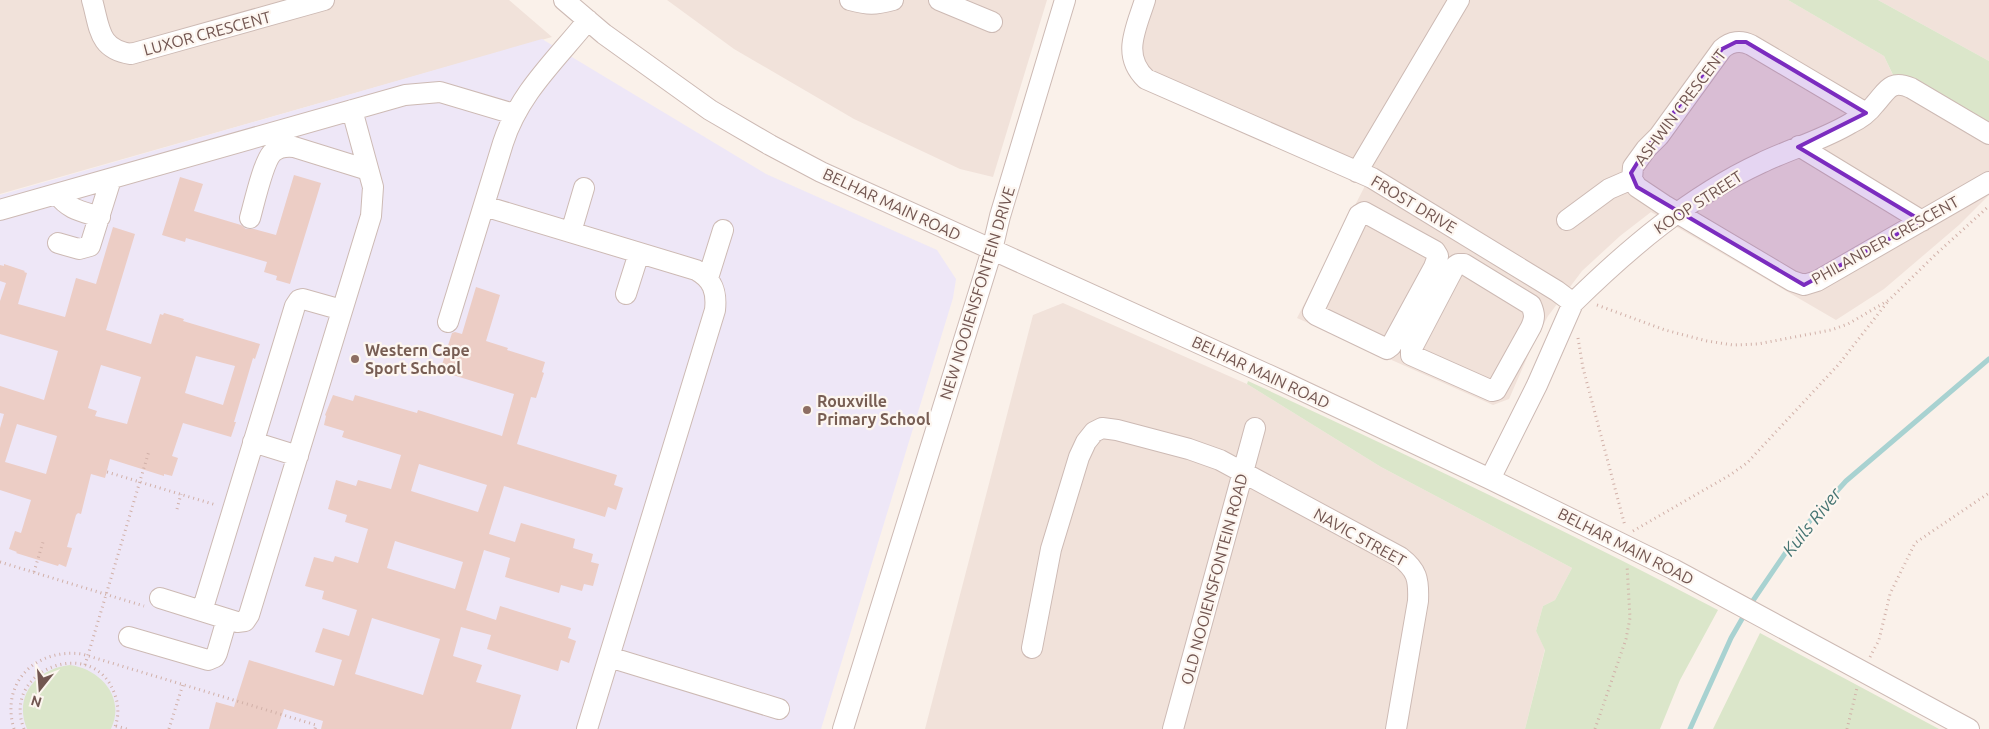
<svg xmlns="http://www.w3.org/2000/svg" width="1989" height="729" font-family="Ubuntu,sans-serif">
  <rect width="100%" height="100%" fill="#faf1ea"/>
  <!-- residential -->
  <path fill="#f1e2da" d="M0 0H509L552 37 0 194Z
    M667 0H1047L993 177 960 169 854 119 734 49Z
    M1143 0H1788L1884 56 1897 84 1989 133V195L1959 225 1884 289 1836 320 1651 212 1620 236 1582 271 1548 316 1534 342 1509 399 1493 405 1297 318 1368 180 1153 84 1131 40Z
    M1878 0H1989V61Z
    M1063 303 1247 384 1381 467 1572 568 1555 600 1543 606 1536 631 1545 649 1525 729H925L1033 315Z"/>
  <!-- education -->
  <path fill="#eee7f7" d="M542 39 766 174 937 250 956 279 953 298 821 729H0V195Z"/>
  <!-- green -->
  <path fill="#dbe6ca" d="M1788 0H1878L1989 61V126L1894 77 1884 56Z
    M1248 381C1406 454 1563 529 1718 610L1680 680 1660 729H1525L1545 650 1536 631 1543 606 1555 600 1572 568 1381 467 1247 384Z
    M1760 633 1939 729H1713Z
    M70 665C100 669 126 697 111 729H27C13 696 37 668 70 665Z"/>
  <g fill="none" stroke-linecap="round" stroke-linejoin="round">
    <!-- stream -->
    <path stroke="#a8d2d1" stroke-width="5" d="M1750 605 1799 533 1846 481 1989 359
      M1690 729 1731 638 1746 612"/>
  </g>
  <!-- building -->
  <path fill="#eccdc5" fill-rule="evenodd" d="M294 175 321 183 290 284 276 280 277 276 264 272 267 262 186 238 185 242 162 235 180 177 203 184 194 211 241 225 246 229H254L276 235Z
    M113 227 135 234 106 330 151 344 160 314 163 315 164 313 184 319 183 321 260 344 255 359 253 358 234 422H236L231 437 183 423 172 456 178 458 172 476 164 474V476L110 459 105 478 91 474 81 514 78 513 76 515 67 547 72 548 66 567 59 564 58 566 16 553 17 552 9 549 15 531 21 533 31 500 0 490V428L4 414 0 413V386L44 400 58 351 0 334V301L6 283 0 281V265L4 266V264L25 271 24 272 27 273 18 304 65 317 76 278 96 284ZM196 356 235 366 223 405 185 393ZM101 365 141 377 127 424 95 416 97 411 88 408ZM17 424 57 436 46 474 5 462Z
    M476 287 500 295 486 341 508 348 507 350 545 362 542 372 544 373 536 398 531 397 517 444 617 475 614 485 623 488 616 510 608 507 605 517 504 486 489 534 515 542 521 523 575 539 573 548 593 554 591 562 599 564 593 586 584 584 582 591 561 585 559 593 505 577 510 558 484 550 466 610 496 620 500 606 571 628 568 638 576 641 569 663 561 660 558 671 487 649 491 635 461 627 453 656 482 665 476 682 521 695 511 729H321L323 721 284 709 277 729H209L216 702 234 707 249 660 334 686 342 660 315 652 323 628 349 636 357 610 322 599 324 591 305 586 314 557 333 562 335 556 358 563 368 529 345 522 347 515 328 509 336 480 356 486 358 480 391 489 401 455 342 437 344 431 324 425 326 416 325 415 333 395 353 401 355 395 417 413 418 410 502 436 514 394 440 371 452 333 455 332 462 334ZM419 464 487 485 478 512 411 491ZM395 541 463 562 455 589 387 568ZM372 618 440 639 423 695 355 674Z"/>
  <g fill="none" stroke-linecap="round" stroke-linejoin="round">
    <!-- minor casing -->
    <g stroke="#cdbab4" stroke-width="22">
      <path id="minor" d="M92 0C100 28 98 49 131 54L324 0
        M564 0 604 34 710 110 770 145 821 172 1282 381 1490 479 1673 569 1969 729
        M850 0C868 5 875 5 893 0
        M939 0 992 22
        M1145 0C1136 29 1121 55 1146 79L1372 178 1557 291 1573 303 1537 385 1490 479
        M1866 113 1751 45C1741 40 1731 41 1722 49L1659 136 1646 149 1633 167 1632 179 1637 187 1664 205 1792 281 1804 285 1817 281 1989 182
        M1799 146 1922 221
        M1357 172 1459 0
        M57 194C69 210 81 211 100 217
        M484 206 696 270C713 279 717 292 715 310L587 729
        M0 210 405 95 440 92 514 114
        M1364 212 1435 251 1438 256 1434 267 1391 346 1387 349 1316 315 1313 312 1359 215Z
        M250 218C254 204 263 163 272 153 278 147 285 146 294 147L368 170
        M1567 220 1609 189 1632 179
        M571 232 584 188
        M58 243 79 249 90 246 111 179
        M1458 264H1464L1531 305C1535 314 1535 318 1531 327L1496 390 1492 391 1411 355V350L1455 266Z
        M708 278 723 230
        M626 294 639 253
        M1573 303C1628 249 1690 196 1761 163 1790 149 1823 140 1851 123 1860 119 1869 112 1875 104 1887 91 1890 79 1911 88L1989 134
        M448 322 503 143C519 93 556 60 588 20
        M253 442 298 456
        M160 598 237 622 245 621 249 615 371 216 373 187 352 110
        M202 611 295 306 299 300 303 299 342 310
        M129 637 208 660 215 657 217 653 227 619
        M1032 648 1051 549 1079 457 1086 442 1094 432 1102 428 1117 430 1189 449 1220 460 1400 557C1417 570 1419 579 1418 601L1396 729
        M609 657 779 709
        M843 729 992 250 1000 216 1065 0
        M1173 729 1255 428"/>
    </g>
    <!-- path -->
    <path stroke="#d1b0a8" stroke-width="3" stroke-dasharray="1 4" stroke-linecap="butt" d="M1597 305 1665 330 1707 341 1733 345 1758 344 1831 330 1848 324 1889 300 1935 255 1989 206
      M1578 338 1583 368 1625 526
      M107 472 216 505
      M177 509 181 494
      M1633 531 1730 475 1747 463 1839 364 1889 300
      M0 562 144 606
      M34 572 43 542
      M1870 657 1879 640 1890 594 1915 543 1989 493
      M85 665 149 451
      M116 726 127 729
      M14 729C0 682 36 648 82 654L316 725 315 729
      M24 729C0 669 95 634 115 695 119 706 119 718 114 729
      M169 729 183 684
      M1595 729 1626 639 1630 618 1627 565
      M1847 729 1857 688"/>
    <!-- minor -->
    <use href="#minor" stroke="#fff" stroke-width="20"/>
  </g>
  <!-- marked area -->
  <path fill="#7b2cbf" fill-opacity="0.2" stroke="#7b2cbf" stroke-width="4" stroke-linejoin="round" d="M1736 42H1746L1866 113 1798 147 1922 221 1804 285 1637 187 1631 173 1646 149 1722 49Z"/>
  <!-- markers -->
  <g fill="#8d6e63" stroke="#fdf6f0" stroke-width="2">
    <circle cx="355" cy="359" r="5"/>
    <circle cx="807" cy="410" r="5"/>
  </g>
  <g text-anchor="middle" stroke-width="4.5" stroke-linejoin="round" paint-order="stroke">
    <!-- street labels -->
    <g font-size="16" fill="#725651" stroke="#fdf6f0">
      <text transform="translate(207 33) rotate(-15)" y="6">LUXOR CRESCENT</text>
      <text transform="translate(1680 107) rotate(-53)" y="6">ASHWIN CRESCENT</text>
      <text transform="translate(1698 202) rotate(-33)" y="6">KOOP STREET</text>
      <text transform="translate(892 204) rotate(25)" y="6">BELHAR MAIN ROAD</text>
      <text transform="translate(1414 204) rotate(31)" y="6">FROST DRIVE</text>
      <text transform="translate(1885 240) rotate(-29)" y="6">PHILANDER CRESCENT</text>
      <text transform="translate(977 293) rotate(-73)" y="6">NEW NOOIENSFONTEIN DRIVE</text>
      <text transform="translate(1261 372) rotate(25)" y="6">BELHAR MAIN ROAD</text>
      <text transform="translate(1360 537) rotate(29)" y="6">NAVIC STREET</text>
      <text transform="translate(1626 546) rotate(27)" y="6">BELHAR MAIN ROAD</text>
      <text transform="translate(1214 579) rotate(-75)" y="6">OLD NOOIENSFONTEIN ROAD</text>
    </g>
    <!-- education labels -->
    <g font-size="16" font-weight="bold" fill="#785e54" stroke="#fdf6f0" text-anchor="start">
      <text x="365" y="356">Western Cape<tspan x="365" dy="18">Sport School</tspan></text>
      <text x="817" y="407">Rouxville<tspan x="817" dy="18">Primary School</tspan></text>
    </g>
    <!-- water labels -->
    <g font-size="18" font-style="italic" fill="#467573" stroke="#fdf6f0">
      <text transform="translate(1812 522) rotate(-51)" y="6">Kuils River</text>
    </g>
  </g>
  <!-- north arrow -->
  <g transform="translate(40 689) rotate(197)" stroke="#fdf6f0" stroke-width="4" paint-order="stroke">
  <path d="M0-4L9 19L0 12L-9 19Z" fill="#725651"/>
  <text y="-8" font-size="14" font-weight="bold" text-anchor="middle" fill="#725651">N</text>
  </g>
</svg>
